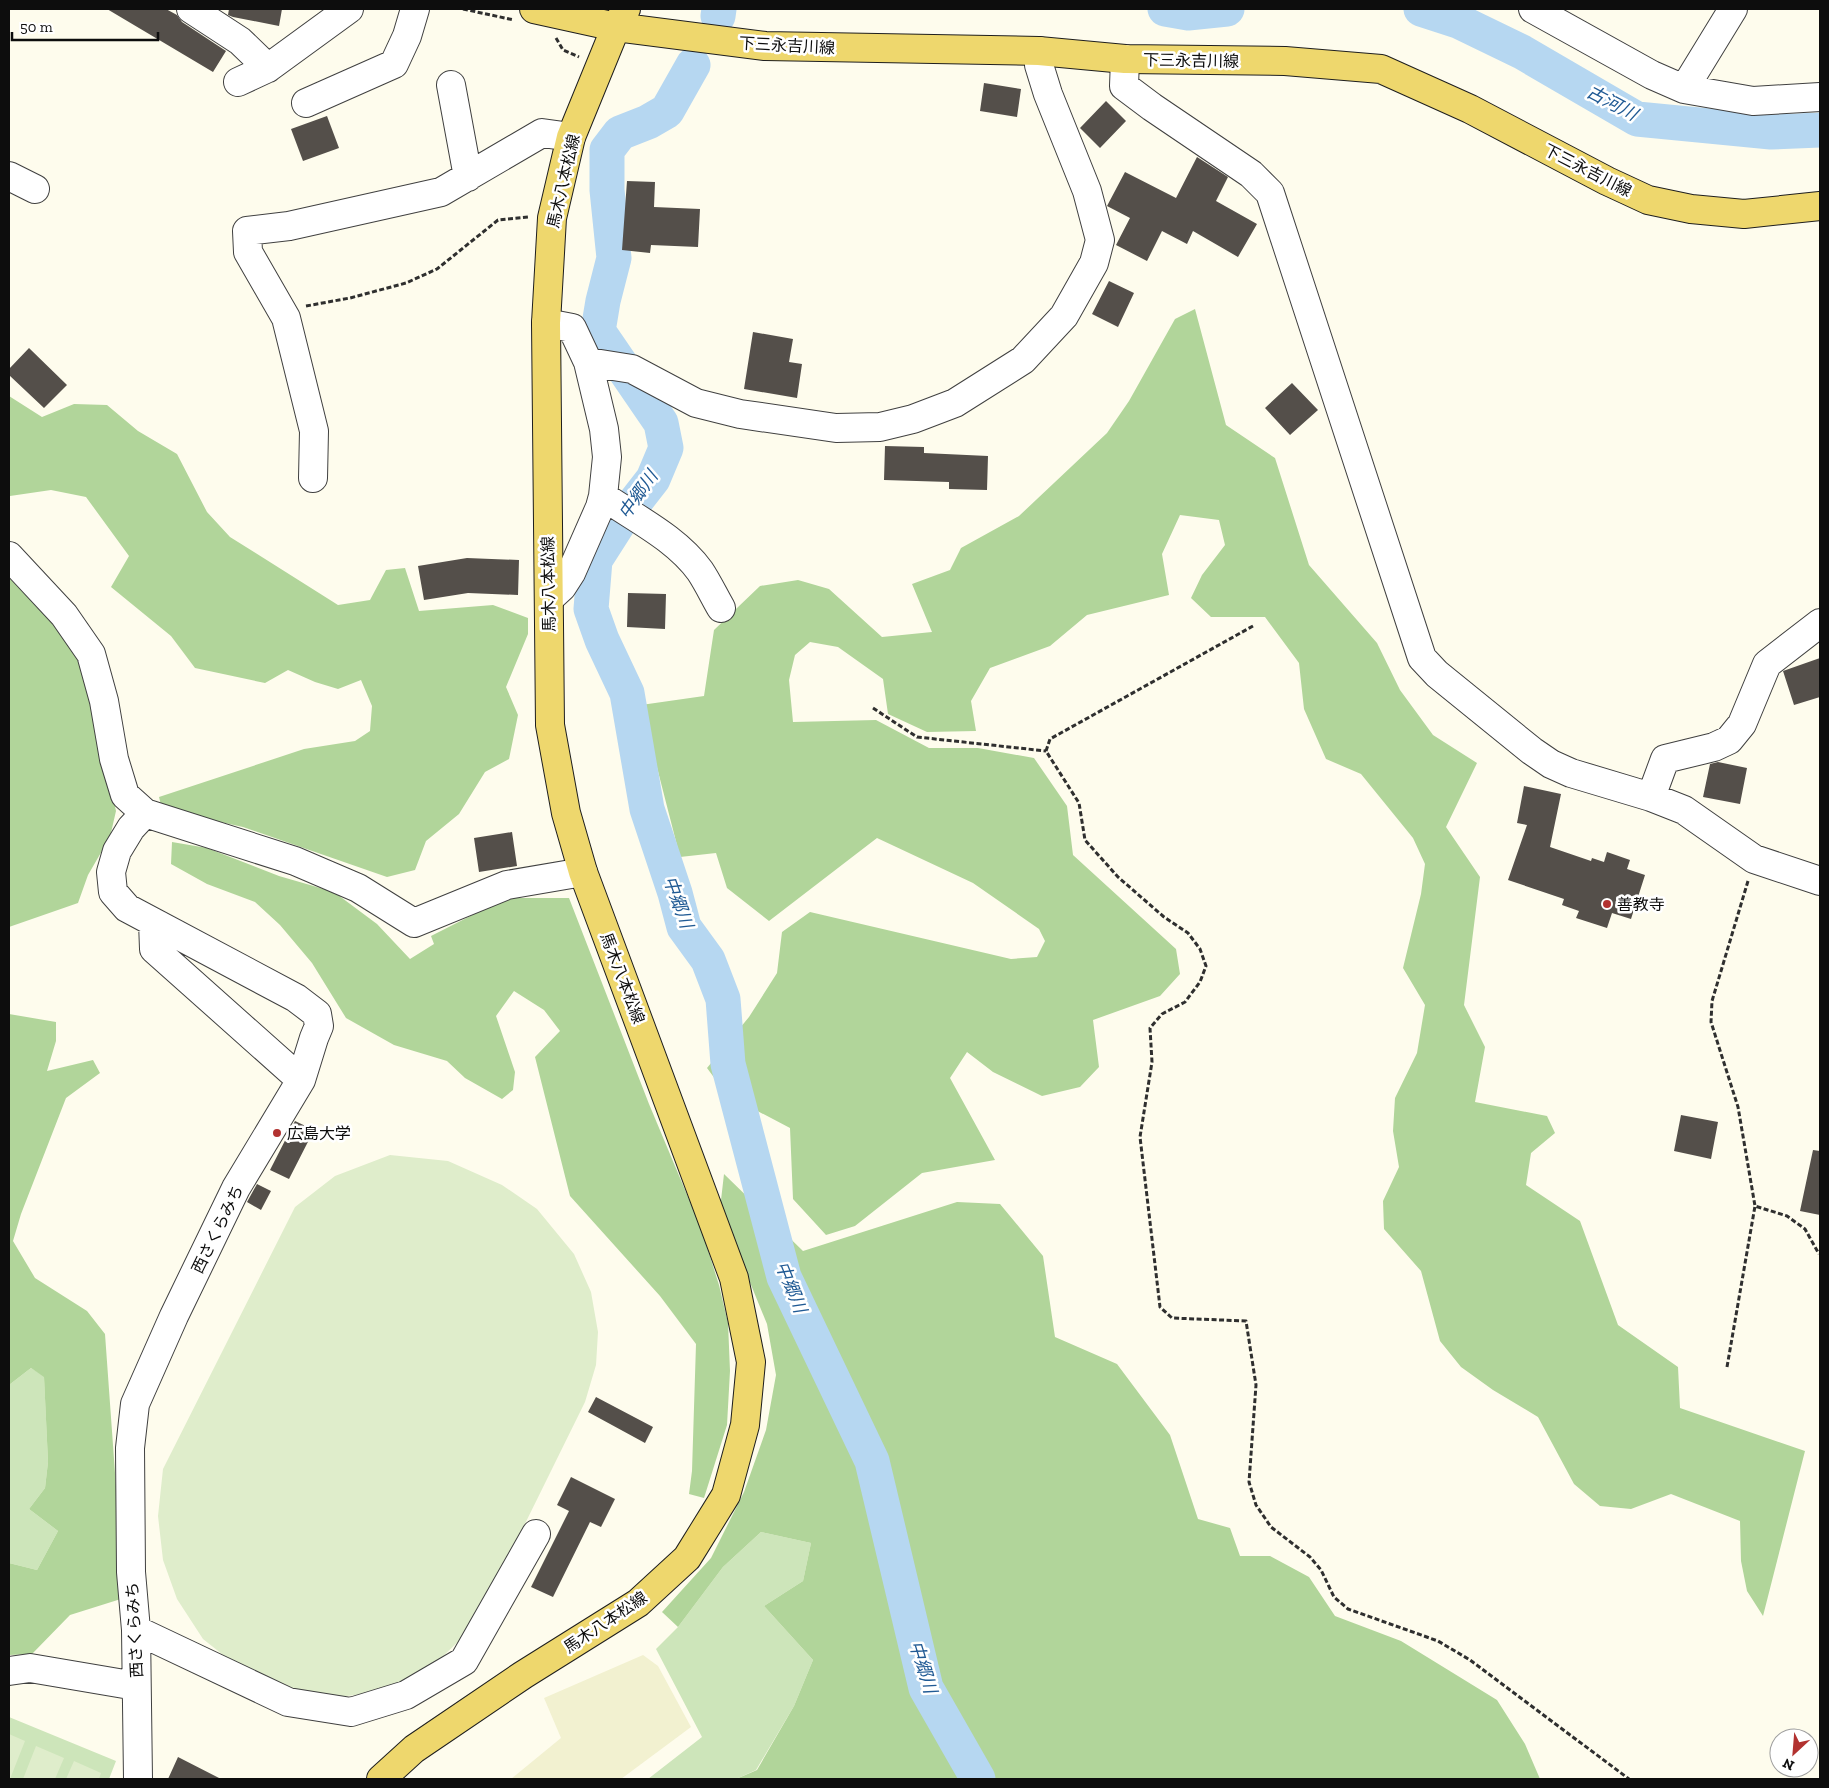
<svg xmlns="http://www.w3.org/2000/svg" width="1829" height="1788" font-family="'Zilla Slab','Noto Sans JP',serif">
  <rect width="100%" height="100%" fill="#fefced"/>
  <!-- farmland -->
  <path fill="#f2f1d0" d="M643 1655 658 1666 691 1727 621 1779H511L561 1738 544 1698Z"/>
  <!-- green -->
  <path fill="#cde5ba" d="M31 1368 44 1376 48 1462 45 1488 29 1509 58 1531 37 1570 9 1563V1385Z
    M761 1532 811 1543 803 1581 764 1606 813 1660 794 1706 756 1770 736 1779H648L702 1737 656 1649 678 1627 723 1567Z
    M9 1717 116 1761 109 1779H9Z"/>
  <!-- forest -->
  <path fill="#b1d59a" d="M1195 309 1226 425 1275 458 1309 565 1377 643 1400 690 1433 735 1477 763 1446 827 1480 877 1464 1005 1485 1047 1475 1102 1547 1116 1555 1133 1531 1153 1526 1185 1580 1221 1618 1325 1678 1367 1680 1408 1805 1451 1763 1616 1747 1591 1741 1561 1740 1521 1671 1494 1631 1509 1600 1506 1574 1484 1538 1417 1493 1390 1461 1367 1440 1341 1421 1271 1384 1229 1383 1201 1399 1167 1393 1131 1395 1098 1417 1053 1425 1005 1403 968 1421 894 1425 864 1413 838 1361 774 1326 759 1304 709 1299 663 1265 617H1211L1191 598 1202 575 1225 545 1219 520 1180 515 1162 554 1169 595 1087 615 1050 646 990 668 971 701 976 731 927 732 888 714 883 679 838 647 810 642 795 655 789 680 793 722 876 720 929 748H978L1034 758 1067 806 1073 855 1176 949 1180 974 1160 996 1093 1020 1099 1067 1080 1087 1042 1096 993 1072 967 1052 950 1078 995 1160 922 1173 855 1226 826 1235 793 1199 790 1128 727 1095 707 1068 749 1017 777 973 782 932 810 912 1011 959 1037 957 1045 941 1039 929 973 883 877 838 769 921 727 888 716 853 680 857 641 705 704 696 714 630 760 586 798 580 829 589 882 637 932 632 912 584 950 570 961 548 1019 516 1107 433 1129 401 1175 319Z
    M9 396 42 417 74 404 107 405 138 431 177 454 207 512 230 537 338 605 370 600 386 570 405 568 419 611 493 605 528 618V634L506 687 518 715 509 759 485 772 459 814 426 841 415 870 387 877 243 827 162 809 159 797 304 749 355 741 370 731 372 706 361 680 338 689 315 682 288 670 265 683 195 668 171 636 111 587 129 556 86 497 51 490 10 496Z
    M9 571 61 629 85 667 116 811 110 837 88 875 78 903 9 927Z
    M172 842 207 848 279 876 334 892 377 924 410 959 434 944 431 936 506 898H569L649 1104 701 1228 719 1285 728 1323 730 1371 727 1425 704 1498 689 1494 692 1471 696 1344 660 1296 570 1196 535 1057 560 1031 544 1010 514 991 496 1016 515 1072 513 1090 502 1099 465 1078 447 1061 394 1045 346 1018 312 963 280 925 255 902 207 884 171 864Z
    M9 1014 56 1022V1041L47 1071 93 1060 100 1073 66 1098 21 1214 13 1241 35 1278 87 1311 105 1334 124 1598 70 1615 32 1654 9 1655V1563L37 1570 58 1531 29 1509 45 1488 48 1462 44 1377 31 1368 9 1385Z
    M724 1174 803 1251 957 1202 1000 1204 1043 1256 1055 1337 1117 1364 1170 1435 1198 1519 1230 1528 1240 1556H1270L1309 1577 1335 1616 1401 1641 1497 1700 1525 1744 1540 1779H736L757 1770 794 1706 813 1660 764 1606 803 1581 811 1543 761 1532 723 1567 678 1627 662 1612 711 1558 744 1492 766 1430 776 1375 767 1324 720 1209Z"/>
  <!-- pitch -->
  <path fill="#dfedcb" d="M390 1155 448 1161 502 1185 537 1209 574 1254 591 1292 598 1332 596 1365 585 1402 483 1609 465 1635 438 1661 408 1679 377 1692 347 1696H304L232 1662 203 1639 177 1599 163 1560 158 1516 163 1469 295 1207 335 1176Z
    M9 1734 25 1741 10 1779H9Z
    M36 1746 64 1758 55 1779H23Z
    M74 1761 101 1773 99 1779H66Z"/>
  <g fill="none" stroke-linecap="round" stroke-linejoin="round">
    <!-- river -->
    <path stroke="#b6d7f1" stroke-width="35" d="M1165 9 1188 13 1227 9
      M1421 9 1458 21 1522 52 1637 119 1771 132 1820 130
      M718 16 719 9
      M693 65 667 111 648 122 620 133 607 150V190L614 258 603 301 598 331 661 423 666 448 653 479 618 524 595 560 591 609 602 640 627 693 647 809 675 893 684 927 708 960 723 999 728 1064 784 1277 872 1461 926 1688 978 1779"/>
  </g>
  <!-- building -->
  <path fill="#544f4a" d="M107 9H166L177 15 182 22 226 51 213 72Z
    M229 9H282L279 26 233 17 228 15Z
    M984 83 1021 89 1017 117 980 111Z
    M1106 101 1126 121 1100 148 1080 128Z
    M327 116 339 148 303 161 291 129Z
    M1197 157 1228 177 1216 201 1257 224 1238 257 1193 231 1187 244 1162 231 1147 261 1116 245 1130 218 1107 206 1125 172 1176 198Z
    M627 181 655 182 654 207 700 209 698 247 651 245 650 253 622 250Z
    M1109 281 1134 293 1118 327 1092 314Z
    M753 332 793 339 789 362 802 364 797 398 744 389Z
    M29 348 67 385 44 408 9 375V369Z
    M1292 383 1318 410 1290 435 1265 408Z
    M885 446 924 447V453L988 456 987 490 949 489V482L884 480Z
    M467 558 519 560 518 595 468 593 424 600 418 566Z
    M628 593 666 594 665 629 627 627Z
    M1820 658V697L1794 705 1783 671Z
    M1718 762 1747 768 1740 804 1703 797 1710 764Z
    M1524 786 1561 794 1550 847 1591 861 1592 858 1604 862 1607 852 1630 860 1627 869 1645 875 1631 919 1612 913 1607 928 1576 918 1579 911 1562 905 1564 899 1508 880 1527 825 1517 823Z
    M512 832 517 866 479 872 474 838Z
    M1681 1115 1718 1122 1711 1159 1674 1151Z
    M295 1121 314 1130 289 1179 270 1170Z
    M1813 1150 1820 1151V1215L1800 1211Z
    M257 1184 271 1191 261 1210 247 1202Z
    M596 1397 653 1427 645 1443 588 1412Z
    M571 1477 615 1499 601 1527 590 1522 553 1597 531 1587 569 1511 557 1505Z
    M178 1757 221 1779H168Z"/>
  <g fill="none" stroke-linecap="round" stroke-linejoin="round">
    <!-- minor casing -->
    <g stroke="#404040" stroke-width="30">
      <path id="minor" d="M191 9 240 41 268 68
        M1533 9 1652 75 1684 89 1753 101 1820 97
        M1125 59 1124 86 1152 107 1251 174 1270 193 1422 658 1437 674 1532 751 1551 764 1571 773 1651 797 1684 810 1754 859 1820 881
        M238 82 268 68 349 9
        M451 85 468 177
        M1684 89 1733 9
        M306 103 394 64 407 36 415 9
        M9 176 35 189
        M546 323 572 328 588 362 604 429 607 457 603 496 600 507 571 573 562 587 549 599
        M588 362 632 369 696 403 740 414 836 428 880 427 913 419 955 403 1023 360 1064 316 1094 263 1100 240 1087 191 1048 94 1039 65V51
        M313 478 314 431 286 318 248 252 247 231 289 226 441 192 542 133 571 137
        M603 496C636 519 676 538 700 571 708 583 714 596 721 608
        M9 556 64 615 91 654 104 701 114 759 125 795 145 813 295 861 358 888 414 923 507 885 583 872
        M1651 797 1665 759 1714 747 1729 740 1742 724 1767 664 1820 623
        M153 922 154 949 301 1080
        M136 1630 288 1702 351 1712 406 1695 464 1661 536 1534
        M9 1671 30 1668 136 1686
        M138 1779 136 1630 131 1572 130 1448 135 1404 174 1316 236 1188 301 1080 314 1038 319 1026 317 1014 296 998 127 908 113 892 111 872 117 851 131 828 145 813"/>
    </g>
    <!-- major casing -->
    <g stroke="#1e1e1e" stroke-width="30">
      <path id="major" d="M534 9 616 27 765 46 1039 51 1125 59 1285 61 1381 69 1470 109 1607 181 1648 200 1691 209 1744 214 1820 206
        M381 1779 414 1749 523 1675 638 1603 687 1558 726 1495 745 1425 751 1362 734 1278 583 872 566 813 550 725 546 323 552 218 571 137 616 27 626 9"/>
    </g>
    <!-- path -->
    <path stroke="#2f2f2f" stroke-width="3" stroke-dasharray="5 2.5" stroke-linecap="butt" d="M463 9 514 20
      M556 38 563 50 579 57
      M306 306 350 298 406 283 437 269 498 220 529 217
      M1253 626 1050 739 1046 751 1079 803 1085 840 1118 877 1164 917 1188 933 1200 949 1206 966 1200 982 1185 1002 1162 1014 1150 1028 1152 1062 1140 1137 1160 1307 1172 1318 1246 1321 1256 1385 1249 1482 1256 1505 1271 1527 1310 1557 1321 1570 1334 1597 1348 1609 1438 1641 1470 1660 1629 1779
      M873 708 917 737 1046 751
      M1748 881 1712 1001 1711 1022 1738 1107 1755 1206 1787 1216 1805 1229 1819 1254
      M1727 1367 1755 1206"/>
    <!-- minor -->
    <use href="#minor" stroke="#fff" stroke-width="28"/>
    <!-- major -->
    <use href="#major" stroke="#eed76d" stroke-width="28"/>
  </g>
  <!-- markers -->
  <g fill="#b23230" stroke="#fff" stroke-width="2">
    <circle cx="1607" cy="904" r="5"/>
    <circle cx="277" cy="1133" r="5"/>
  </g>
  <g text-anchor="middle" stroke-width="5" stroke-linejoin="round" paint-order="stroke">
    <!-- street labels -->
    <g font-size="16" fill="#0d0d0d" stroke="#fff">
      <text transform="translate(787 45) rotate(3)" y="6">下三永吉川線</text>
      <text transform="translate(1191 60) rotate(1)" y="6">下三永吉川線</text>
      <text transform="translate(1588 170) rotate(27)" y="6">下三永吉川線</text>
      <text transform="translate(563 181) rotate(-77)" y="6">馬木八本松線</text>
      <text transform="translate(548 584) rotate(-91)" y="6">馬木八本松線</text>
      <text transform="translate(623 978) rotate(69)" y="6">馬木八本松線</text>
      <text transform="translate(217 1229) rotate(-64)" y="6">西さくらみち</text>
      <text transform="translate(605 1622) rotate(-34)" y="6">馬木八本松線</text>
      <text transform="translate(134 1630) rotate(-93)" y="6">西さくらみち</text>
    </g>
    <!-- poi labels -->
    <g font-size="16" fill="#0d0d0d" stroke="#fff" text-anchor="start">
      <text x="1617" y="910">善教寺</text>
      <text x="287" y="1139">広島大学</text>
    </g>
    <!-- water labels -->
    <g font-size="18" font-style="italic" fill="#205a94" stroke="#fff">
      <text transform="translate(1612 103) rotate(28)" y="6">古河川</text>
      <text transform="translate(638 495) rotate(-55)" y="6">中郷川</text>
      <text transform="translate(678 902) rotate(70)" y="6">中郷川</text>
      <text transform="translate(791 1287) rotate(68)" y="6">中郷川</text>
      <text transform="translate(923 1667) rotate(73)" y="6">中郷川</text>
    </g>
  </g>
  <!-- border -->
  <rect width="1829" height="1788" fill="none" stroke="#0d0d0d" stroke-width="20"/>
  <!-- north arrow -->
  <g transform="translate(1794 1753) rotate(206)"><circle r="24" fill="#ffffff" stroke="#9e9e9e"/>
  <path d="M0-4L9 19L0 12L-9 19Z" fill="#b23230"/>
  <text y="-8" font-size="14" font-weight="bold" text-anchor="middle" fill="#0d0d0d">N</text>
  </g>
  <!-- scale -->
  <path d="M12 32v8h146v-8" fill="none" stroke="#0d0d0d" stroke-width="2.5"/>
  <text x="20" y="32" font-size="15" fill="#0d0d0d" stroke="#ffffff" stroke-width="4" paint-order="stroke">50 m</text>
</svg>
